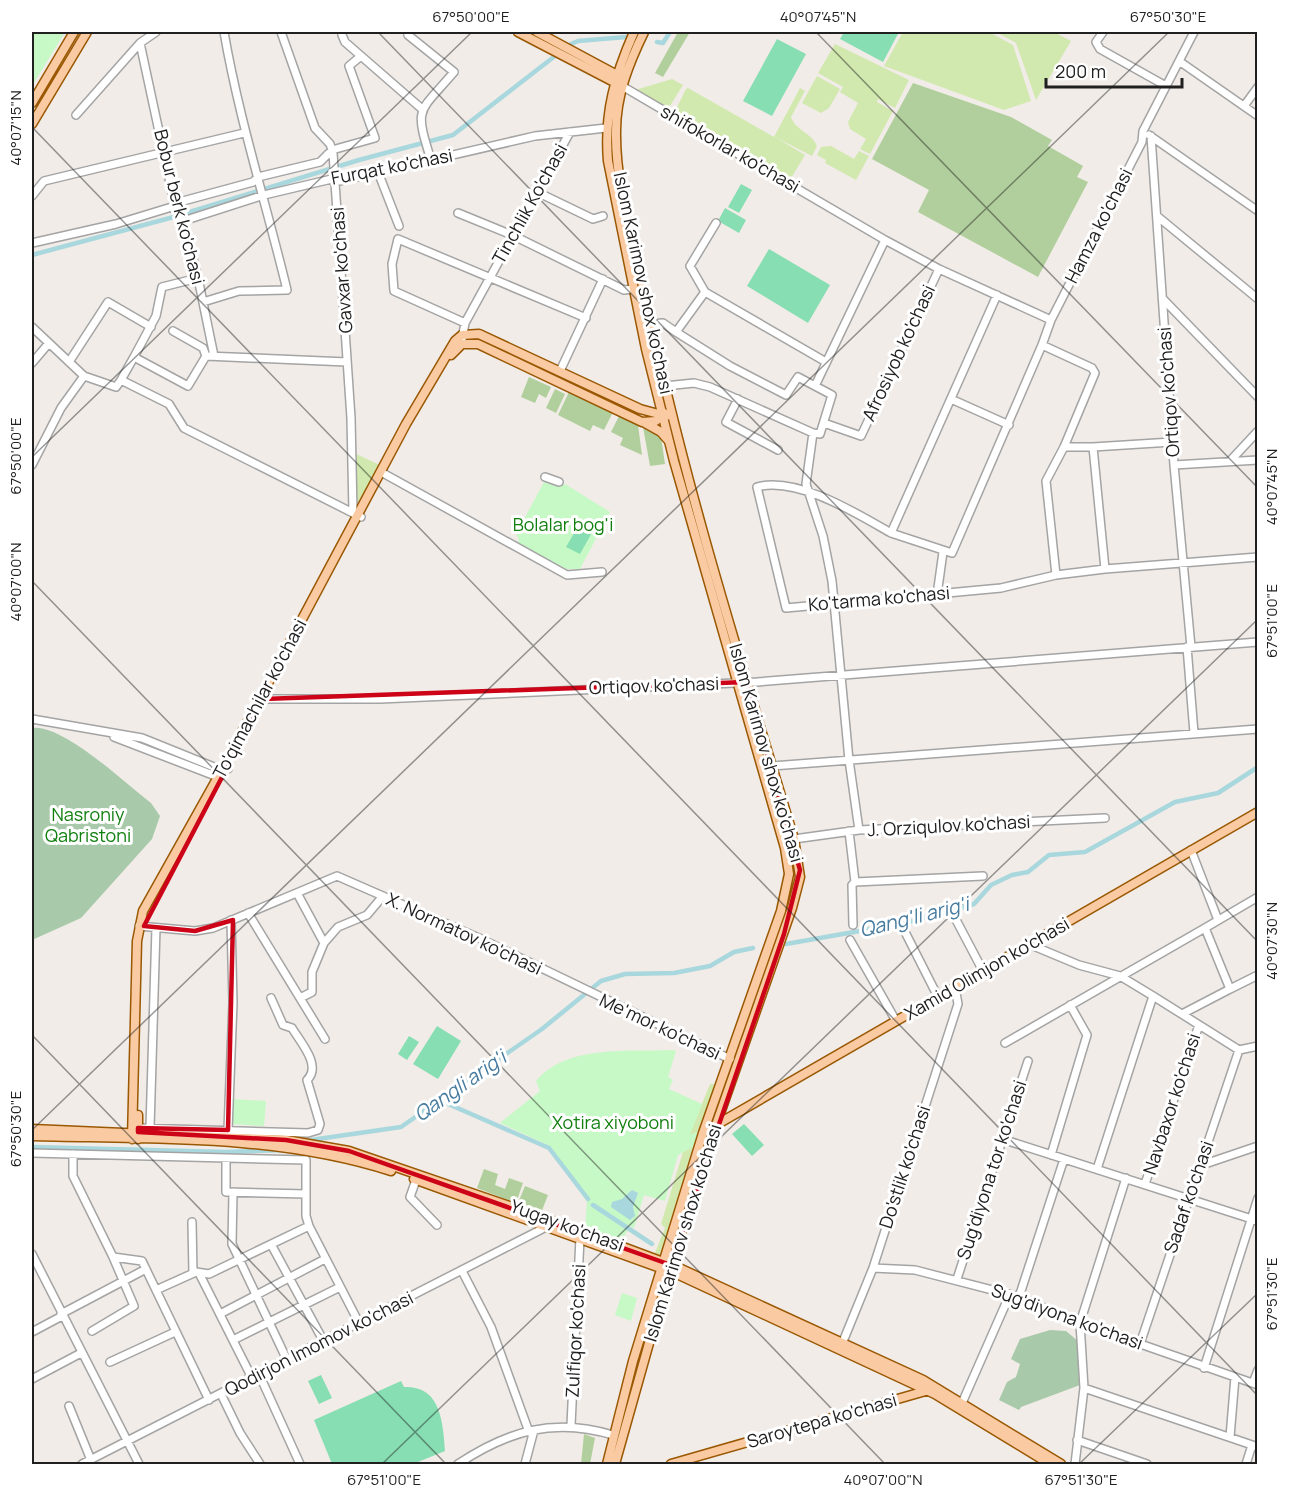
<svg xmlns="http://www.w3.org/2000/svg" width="1289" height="1496" font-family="Manrope,sans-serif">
  <rect width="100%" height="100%" fill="#f1ece7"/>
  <!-- grass -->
  <path fill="#d1e9ae" d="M903 32H989L1013 45 1031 101 1004 110 884 66Z
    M996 32H1054L1071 41 1036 100 1016 43Z
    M835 44 909 80 895 108 878 99 877 102 893 111 870 154 860 149 866 139 850 129 848 122 858 103 840 92 843 87 818 73Z
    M817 76 840 89 829 108 821 113 802 103Z
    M672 79 683 85 668 109 635 90Z
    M688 88 774 137 800 88 805 91 791 117C796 131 811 132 817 146L812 156 775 137 805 155 790 180 674 113 686 89Z
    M831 146 854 159 859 151 869 156 856 180 825 163 826 160 817 155 821 147Z
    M354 453 382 466 356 505 354 504Z
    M710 1084H718L699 1131 689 1136Z
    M693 1147 660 1255H654L665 1228 661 1224 683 1152Z"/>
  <!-- forest -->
  <path fill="#b1cf9d" d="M678 32H690L663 77 655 73Z
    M913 83 1011 117 1052 140 1048 146 1083 166 1077 177 1088 182 1038 277 918 212 929 190 872 159Z
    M529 377 551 387 546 398 539 394 535 403 521 397Z
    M555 389 565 394 556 413 546 408Z
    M569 392 613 412 604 430 593 425 590 431 558 415Z
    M619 416 638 425 642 455 620 445 623 438 611 432Z
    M643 427 661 437 665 464 650 466Z
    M484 1169 498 1174 495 1185 505 1189 509 1178 523 1183 516 1203 477 1188Z
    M525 1186 548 1195 541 1213 518 1203Z
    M584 1434 595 1438 590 1464H581Z"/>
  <!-- cemetery -->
  <path fill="#a8c9aa" d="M32 728C63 724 125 783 151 803L160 816 152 839 81 918 32 940Z
    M1050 1330 1066 1331 1079 1342 1083 1362 1080 1385 1021 1407 1019 1410 999 1400 1007 1382 1016 1377 1020 1364 1011 1359 1020 1339Z"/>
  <!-- park -->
  <path fill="#c7f9c6" d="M32 32H65L32 86Z
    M544 482 559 486 565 484 610 512 580 569H566L517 543 519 540 516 534Z
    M673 1050 676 1051 668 1077 673 1080 669 1089 702 1104 690 1135 699 1131 693 1147 678 1155 665 1201 644 1195 634 1228 630 1226 621 1242 585 1229 587 1202 548 1145 500 1123 540 1091 536 1081C567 1044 629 1052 673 1050Z
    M232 1099 266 1101 264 1126 231 1124Z
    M622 1293 637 1298 631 1321 615 1315Z"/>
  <!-- pitch -->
  <path fill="#87deb3" d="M844 32H899L883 62 840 39Z
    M777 39 806 54 772 116 743 101Z
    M741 184 752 190 739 213 728 207Z
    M725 208 746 220 739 233 718 221Z
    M769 249 830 285 808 323 747 286Z
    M581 521 594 529 580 554 566 547Z
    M437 1026 461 1041 438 1079 413 1064Z
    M409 1036 419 1042 407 1060 398 1054Z
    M744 1124 764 1145 752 1156 732 1134Z
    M321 1375 332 1398 319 1404 308 1381Z
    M401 1381 404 1387C441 1385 443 1423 445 1451L413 1464H332L314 1420Z"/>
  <!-- water -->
  <path fill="#a8d7dd" d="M632 1190 638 1193 633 1207 635 1216 630 1220 611 1207 612 1202 622 1199Z"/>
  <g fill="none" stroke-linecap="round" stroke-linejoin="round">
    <!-- canal -->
    <path stroke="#a8d7dd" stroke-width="4.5" d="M657 42 663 43 670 32
      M571 44 578 41 626 37
      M32 255 170 218 359 160 453 135 555 56
      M786 944 905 923 974 904 991 885 1012 875 1028 872 1049 855 1085 852 1175 802 1218 793 1258 767
      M439 1100 549 1148 588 1199
      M311 1140 401 1127 542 1029 601 981 625 974 674 973 710 966 734 952 753 948
      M32 1147 226 1152 286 1150
      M593 1205 652 1244"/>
    <!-- minor casing -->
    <g stroke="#a4a4a4" stroke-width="10">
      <path id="minor" d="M156 32 140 43 175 206 185 228 198 278 214 356
        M281 32 315 128 330 144 333 153 351 418 353 512 361 517
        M1103 32 1096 42 1100 49 1166 86
        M342 35 345 42 422 109
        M408 35 454 72C418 114 414 106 431 160
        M1179 61 1258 116
        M622 86 885 240 939 269 1051 320
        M1244 106 1258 87
        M76 115 140 43
        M1149 135 1258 211
        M1151 136 1174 465 1191 647
        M378 172 399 226
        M537 192 593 219 603 216
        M32 196 44 181 244 133
        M458 213 512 235 624 290 634 289
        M1157 216 1258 299
        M180 222 264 195 336 178 340 181 535 136 606 128
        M32 243 116 224 175 206 183 201 253 182 258 177 320 162 332 150 375 138 349 66 361 56
        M198 278 162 287 156 316 134 357 188 386 206 356 347 362
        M705 292 690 266 716 223
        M997 295 891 533C856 513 797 476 757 487L786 608 1001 588 1056 575 1105 569 1258 557
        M1163 299 1258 397
        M203 302 239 291 287 290C266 203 239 119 224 32
        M465 323 394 291 392 264 398 239 586 318
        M651 324 663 323 676 332 705 292 826 362
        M32 327 84 376 116 387 121 380
        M173 331 203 348 206 356
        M676 332 730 366 786 395 798 377 815 386
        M462 339 465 323 570 132
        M134 357 121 380 169 404 184 428 353 513
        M69 362 108 302 151 327
        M32 363 49 343
        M560 371 603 279
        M665 386 694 383 710 387 813 433 820 434 832 395 815 386 885 240
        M738 399 726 422 778 450
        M951 399 1009 425
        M824 423 861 436 939 269
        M813 433 806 484 823 536 832 581 849 760 859 830
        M1064 447H1093L1105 569
        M1093 447 1172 442
        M1231 460 1258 431
        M32 465 61 408 84 376
        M1174 465 1258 460
        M381 472 567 575 602 572
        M545 477 559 482
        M891 533 952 553 1042 345
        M1056 575 1046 481 1064 447 1095 373 1092 368 1042 345 1051 320 1142 142 1143 131 1194 32
        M937 595 943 552
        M1187 647 1194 733
        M259 699H380L757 682 1258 642
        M32 719 142 738 219 769H228
        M114 737 218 777 224 774
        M772 766 1258 729
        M849 831 855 882 983 876
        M794 839 859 830 1105 818
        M1191 850 1218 920
        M297 893 324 943 312 972V992L300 998
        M248 913 325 1039
        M954 916 983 971
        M853 925 852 885 855 882
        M139 926 195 931 213 928 337 876 479 938 730 1059
        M903 928 938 997
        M1205 928 1258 897
        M850 940 896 1021
        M324 943 338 927 367 915 383 896
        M1031 945 1079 965 1120 976 1153 996 1097 1169
        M1153 996 1239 1050 1258 1046
        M1182 1014 1230 989
        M1005 1043 1205 928 1230 989 1258 975
        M138 1128 308 1133 318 1130 320 1124 307 1080C322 1066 301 1043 292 1028L283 1025 271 998
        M150 1128 156 928
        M228 1130 233 1003 231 920
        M1002 1139 1258 1221
        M32 1153 306 1160V1216L309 1226 359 1323
        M73 1154V1176L113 1257 142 1261 209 1400
        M1051 1155 1087 1035 1070 1005
        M226 1158V1192L306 1194
        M1199 1166 1258 1146
        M416 1180 410 1197 437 1225
        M1145 1184 1199 1025
        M233 1192 232 1244 287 1360
        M192 1222 193 1273
        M272 1246 324 1342
        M32 1254 139 1464
        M873 1268 915 1270 1019 1297 1080 1323 1258 1385
        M462 1271 491 1327 529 1432
        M199 1273 252 1378
        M957 1279 1028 1061
        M156 1290 196 1272 209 1274 309 1226
        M1019 1297 1064 1159
        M61 1314 146 1269
        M220 1314 325 1259
        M92 1331 134 1306 113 1257
        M32 1332 62 1316
        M233 1340 340 1287
        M842 1344 873 1268 958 1004 955 987
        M1140 1344 1239 1050
        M110 1362 175 1332
        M1204 1368 1258 1198
        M259 1374 300 1464
        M32 1379 81 1353
        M1253 1383 1258 1370
        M1084 1388 1258 1447
        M221 1394 240 1433 260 1464
        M962 1403 1010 1294
        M69 1406 91 1460
        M571 1425 580 1238
        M1230 1437 1235 1377
        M1077 1440 1147 1464
        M82 1464 550 1225
        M458 1464C508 1431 554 1417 613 1435
        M525 1464 534 1430
        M1075 1464 1084 1388 1080 1323 1126 1178
        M1246 1464 1252 1445"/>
    </g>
    <!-- major casing -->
    <g stroke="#9a5803" stroke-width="11">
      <path id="major" d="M518 32 616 83
        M537 32 619 76
        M32 103 74 32
        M32 124 87 32
        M451 355 462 344H478L642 422 656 421 664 413
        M645 423 661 432 668 440
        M716 1125 1258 812
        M32 1129 286 1140 349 1151 556 1222 679 1268 923 1380 1061 1464
        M32 1136C151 1139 276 1134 391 1171
        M132 1139 137 941 143 911 218 777 406 424 455 341 462 335 479 334 640 409 666 416
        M138 1139V1115
        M414 1179 677 1274 935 1394 1050 1464
        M607 1464 633 1361 703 1133 781 911 789 874 785 848 674 461 646 349 608 161C604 113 615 75 634 32
        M615 1464 671 1265 716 1125 792 908 800 877 794 839C740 660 683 480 645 296 634 243 615 186 616 131 616 95 629 63 644 32
        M671 1464 929 1390"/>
    </g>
    <!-- minor -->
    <use href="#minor" stroke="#fff" stroke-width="7"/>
    <!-- major -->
    <use href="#major" stroke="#facba2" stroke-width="8"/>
  </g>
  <!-- marked area -->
  <path fill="none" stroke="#cd0318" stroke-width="4.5" stroke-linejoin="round" d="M747 682 800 870 784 934 671 1265 349 1151 286 1140 138 1132V1128L228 1130 233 920 195 931 144 926 263 699Z"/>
  <!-- ticks -->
  <path fill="none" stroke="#202020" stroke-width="1.5" stroke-opacity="0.45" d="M378 32 1258 942M816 32 1258 488M1255 32 1258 35M32 127 1258 1396M32 457 472 32M32 581 885 1464M32 1035 446 1464M32 1130 1169 32M382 1464 1258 619M1079 1464 1258 1293"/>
  <g text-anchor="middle" stroke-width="6" stroke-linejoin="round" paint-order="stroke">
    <!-- street labels -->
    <g font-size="18" fill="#202020" stroke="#fff">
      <text transform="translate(730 149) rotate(30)" y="6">shifokorlar ko'chasi</text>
      <text transform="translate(392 167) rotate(-11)" y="6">Furqat ko'chasi</text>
      <text transform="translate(530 204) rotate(-61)" y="6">Tinchlik Ko'chasi</text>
      <text transform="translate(179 207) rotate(76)" y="6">Bobur berk ko'chasi</text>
      <text transform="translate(1099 226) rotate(-63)" y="6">Hamza ko'chasi</text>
      <text transform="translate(342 270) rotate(-94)" y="6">Gavxar ko'chasi</text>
      <text transform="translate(643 283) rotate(78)" y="6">Islom Karimov shox ko'chasi</text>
      <text transform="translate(899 353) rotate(-65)" y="6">Afrosiyob ko'chasi</text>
      <text transform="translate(1169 392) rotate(-94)" y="6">Ortiqov ko'chasi</text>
      <text transform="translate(879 599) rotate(-5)" y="6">Ko'tarma ko'chasi</text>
      <text transform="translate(654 686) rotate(-2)" y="6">Ortiqov ko'chasi</text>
      <text transform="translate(260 699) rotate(-62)" y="6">To'qimachilar ko'chasi</text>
      <text transform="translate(766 753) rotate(74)" y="6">Islom Karimov shox ko'chasi</text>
      <text transform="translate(949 826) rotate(-3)" y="6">J. Orziqulov ko'chasi</text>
      <text transform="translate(464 934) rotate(25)" y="6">X. Normatov ko'chasi</text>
      <text transform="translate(987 969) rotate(-30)" y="6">Xamid Olimjon ko'chasi</text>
      <text transform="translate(660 1027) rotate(25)" y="6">Me'mor ko'chasi</text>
      <text transform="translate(1172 1104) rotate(-72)" y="6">Navbaxor ko'chasi</text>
      <text transform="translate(905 1167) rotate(-72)" y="6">Do'stlik ko'chasi</text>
      <text transform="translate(992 1170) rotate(-72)" y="6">Sug'diyona tor ko'chasi</text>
      <text transform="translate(1189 1197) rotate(-71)" y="6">Sadaf ko'chasi</text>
      <text transform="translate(567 1226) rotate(20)" y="6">Yugay ko'chasi</text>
      <text transform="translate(683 1233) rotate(-73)" y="6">Islom Karimov shox ko'chasi</text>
      <text transform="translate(1067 1317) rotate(20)" y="6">Sug'diyona ko'chasi</text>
      <text transform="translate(576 1331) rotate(-87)" y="6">Zulfiqor ko'chasi</text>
      <text transform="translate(319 1344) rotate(-27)" y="6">Qodirjon Imomov ko'chasi</text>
      <text transform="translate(822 1421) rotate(-16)" y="6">Saroytepa ko'chasi</text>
    </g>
    <!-- park labels -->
    <g font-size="18" fill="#107f0e" stroke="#fff">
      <text x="563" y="531">Bolalar bog'i</text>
      <text x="88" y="821">Nasroniy<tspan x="88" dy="21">Qabristoni</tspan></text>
      <text x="613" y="1129">Xotira xiyoboni</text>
    </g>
    <!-- water labels -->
    <g font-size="20" font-style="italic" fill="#477c9f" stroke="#fff">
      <text transform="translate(914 917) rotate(-14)" y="7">Qang'li arig'i</text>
      <text transform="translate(460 1086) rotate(-35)" y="7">Qangli arig'i</text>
    </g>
  </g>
  <!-- border -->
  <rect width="1289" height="1496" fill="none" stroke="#ffffff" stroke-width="66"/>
  <!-- scale -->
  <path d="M1046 78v9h136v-9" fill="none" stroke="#202020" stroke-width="3"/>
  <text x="1055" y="78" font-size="18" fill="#202020" stroke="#ffffff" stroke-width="4.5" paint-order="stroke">200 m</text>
  <rect x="33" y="33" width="1223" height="1430" fill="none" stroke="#202020" stroke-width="2"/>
  <g font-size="15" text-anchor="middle" fill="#202020">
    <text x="471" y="22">67°50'00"E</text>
    <text x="818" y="22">40°07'45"N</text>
    <text x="1168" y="22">67°50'30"E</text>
    <text transform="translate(16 128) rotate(-90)" y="5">40°07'15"N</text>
    <text transform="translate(16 456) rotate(-90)" y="5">67°50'00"E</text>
    <text transform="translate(1272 487) rotate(-90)" y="5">40°07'45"N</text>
    <text transform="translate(16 582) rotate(-90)" y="5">40°07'00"N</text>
    <text transform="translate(1272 621) rotate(-90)" y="5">67°51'00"E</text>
    <text transform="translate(1272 941) rotate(-90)" y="5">40°07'30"N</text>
    <text transform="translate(16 1129) rotate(-90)" y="5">67°50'30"E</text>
    <text transform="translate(1272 1294) rotate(-90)" y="5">67°51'30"E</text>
    <text x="384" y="1485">67°51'00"E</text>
    <text x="883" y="1485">40°07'00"N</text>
    <text x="1081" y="1485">67°51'30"E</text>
  </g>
</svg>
